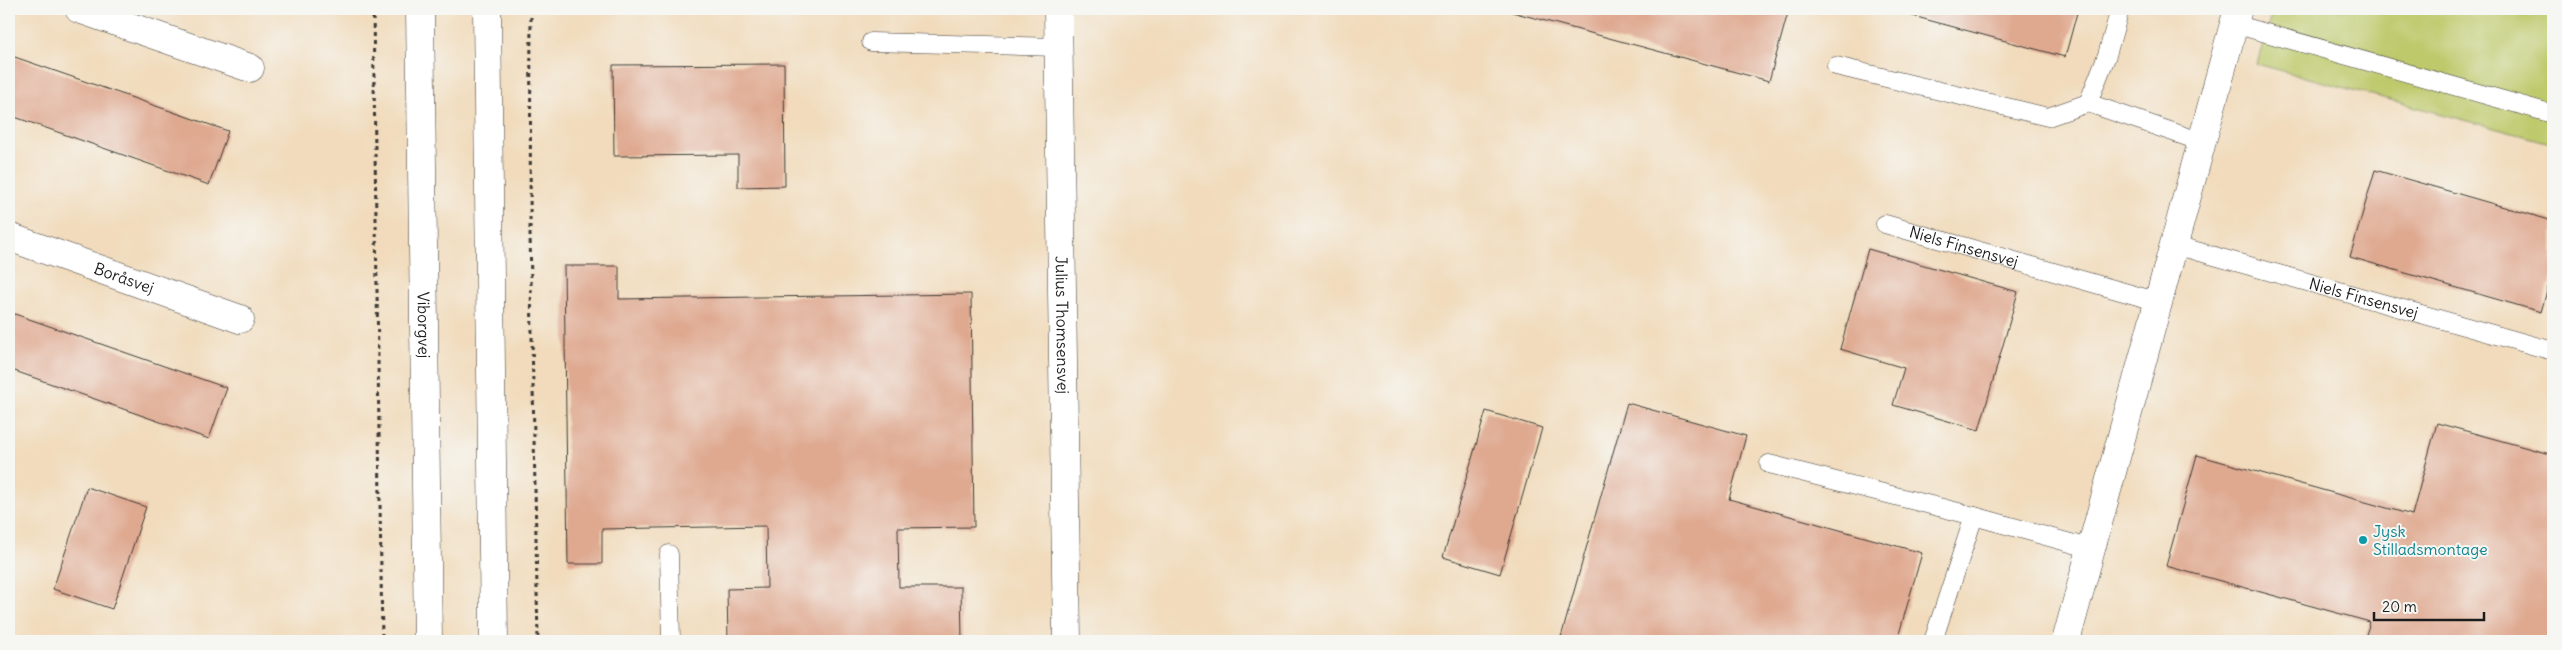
<svg xmlns="http://www.w3.org/2000/svg" width="2562" height="650" font-family="Delius,sans-serif">
  <rect width="100%" height="100%" fill="#f6f6f2"/>
  <filter id="ink" filterUnits="userSpaceOnUse"><feTurbulence type="fractalNoise" baseFrequency=".02" numOctaves="2"/><feDisplacementMap in="SourceGraphic" scale="10" xChannelSelector="R" yChannelSelector="G"/><feConvolveMatrix kernelMatrix="1 2 1 2 8 2 1 2 1" color-interpolation-filters="sRGB"/></filter>
  <filter id="wash" filterUnits="userSpaceOnUse"><feTurbulence type="fractalNoise" baseFrequency=".0096" numOctaves="4" result="noise"/><feDisplacementMap in="SourceGraphic" scale="20" xChannelSelector="R" yChannelSelector="G"/><feGaussianBlur stdDeviation="1.12" result="paint"/><feColorMatrix in="noise" values="0 0 0 0 0 0 0 0 0 0 0 0 0 0 0 0 0 1.4 0 .05"/><feComposite in="paint" operator="in"/></filter>
  <g filter="url(#wash)">
    <rect width="100%" height="100%" fill="#f1dbbc"/>
    <!-- green -->
    <path fill="#bdc96b" stroke="#6c7244" d="M2273 9H2553V144L2257 64Z"/>
    <g id="blocks">
      <!-- building -->
      <path fill="#dfa990" d="M1501 9H1789L1769 81Z
        M1887 9H2078L2065 57Z
        M9 55 228 131 209 185 9 115Z
        M784 64 785 186 738 187V155L614 156 613 65Z
        M2375 170 2553 221V270L2541 312 2350 257Z
        M1868 249 2018 292 1979 430 1893 405 1904 368 1840 349Z
        M564 266H619V299L971 294 974 527 898 528 899 587H961L962 641H728L727 589 767 588 766 526 602 529V564H568Z
        M9 312 227 388 209 439 9 369Z
        M1627 403 1746 436 1729 499 1922 553 1897 641H1560Z
        M1486 411 1542 428 1500 574 1443 557Z
        M2437 423 2553 455V641H2364L2370 622 2166 566 2197 455 2412 515Z
        M87 487 146 507 112 609 53 589Z"/>
    </g>
  </g>
  <g filter="url(#ink)">
    <use href="#blocks" fill-opacity="0" stroke="#3c3934" stroke-width="1"/>
    <g fill="none" stroke-linecap="round" stroke-linejoin="round">
      <!-- service casing -->
      <g stroke="#3c3934" stroke-width="19">
        <g id="service">
          <path d="M2120 9 2107 55 2088 103 2202 142"/>
          <path d="M2234 24 2553 114"/>
          <path d="M871 42 1058 47"/>
          <path d="M1836 66 2048 117 2088 103"/>
          <path id="s1" d="M1885 224 2159 302"/>
          <path id="s2" d="M2175 245 2553 351"/>
          <path d="M1769 464 1974 516"/>
          <path d="M669 554 671 641"/>
          <path d="M1933 641 1974 516 2092 549"/>
        </g>
      </g>
      <!-- minor casing -->
      <g stroke="#3c3934" stroke-width="29">
        <g id="minor">
          <path d="M79 9 250 68"/>
          <path id="s3" d="M1058 9 1067 641"/>
          <path id="s4" d="M9 237 240 319"/>
          <path d="M2066 641 2238 9"/>
        </g>
      </g>
      <!-- tertiary casing -->
      <g stroke="#3c3934" stroke-width="29">
        <g id="tertiary">
          <path id="s5" d="M420 9 428 641"/>
          <path d="M487 9 494 641"/>
        </g>
      </g>
      <!-- path -->
      <path stroke="#3c3934" stroke-width="3" stroke-dasharray="4 4" stroke-linecap="butt" d="M373 9 382 641
        M531 9 530 233 538 641"/>
      <!-- service -->
      <use href="#service" stroke="#fff" stroke-width="18"/>
      <!-- minor -->
      <use href="#minor" stroke="#fff" stroke-width="28"/>
      <!-- tertiary -->
      <use href="#tertiary" stroke="#fff" stroke-width="28"/>
    </g>
  </g>
  <!-- markers -->
  <circle fill="#0f9aa8" stroke="#f6f6f2" stroke-width="2" cx="2363" cy="540" r="5"/>
  <g text-anchor="middle" stroke-width="4" stroke-linejoin="round" paint-order="stroke">
    <!-- street labels -->
    <g font-size="16" fill="#1c1c1c" stroke="#f6f6f2">
      <text dy="6" stroke="none"><textPath href="#s1" startOffset="82">Niels Finsensvej</textPath></text>
      <text dy="6" stroke="none"><textPath href="#s4" startOffset="122">Boråsvej</textPath></text>
      <text dy="6" stroke="none"><textPath href="#s2" startOffset="196">Niels Finsensvej</textPath></text>
      <text dy="6" stroke="none"><textPath href="#s5" startOffset="316">Viborgvej</textPath></text>
      <text dy="6" stroke="none"><textPath href="#s3" startOffset="316">Julius Thomsensvej</textPath></text>
    </g>
    <!-- culture labels -->
    <g font-size="16" fill="#0d838f" stroke="#f6f6f2" text-anchor="start">
      <text x="2373" y="537">Jysk<tspan x="2373" dy="18">Stilladsmontage</tspan></text>
    </g>
  </g>
  <!-- margin -->
  <rect width="2562" height="650" fill="none" stroke="#f6f6f2" stroke-width="30"/>
  <!-- scale -->
  <path d="M2374 612v8h110v-8" fill="none" stroke="#1c1c1c" stroke-width="2.5"/>
  <text x="2382" y="612" font-size="15" fill="#1c1c1c" stroke="#f6f6f2" stroke-width="4" paint-order="stroke">20 m</text>
</svg>
